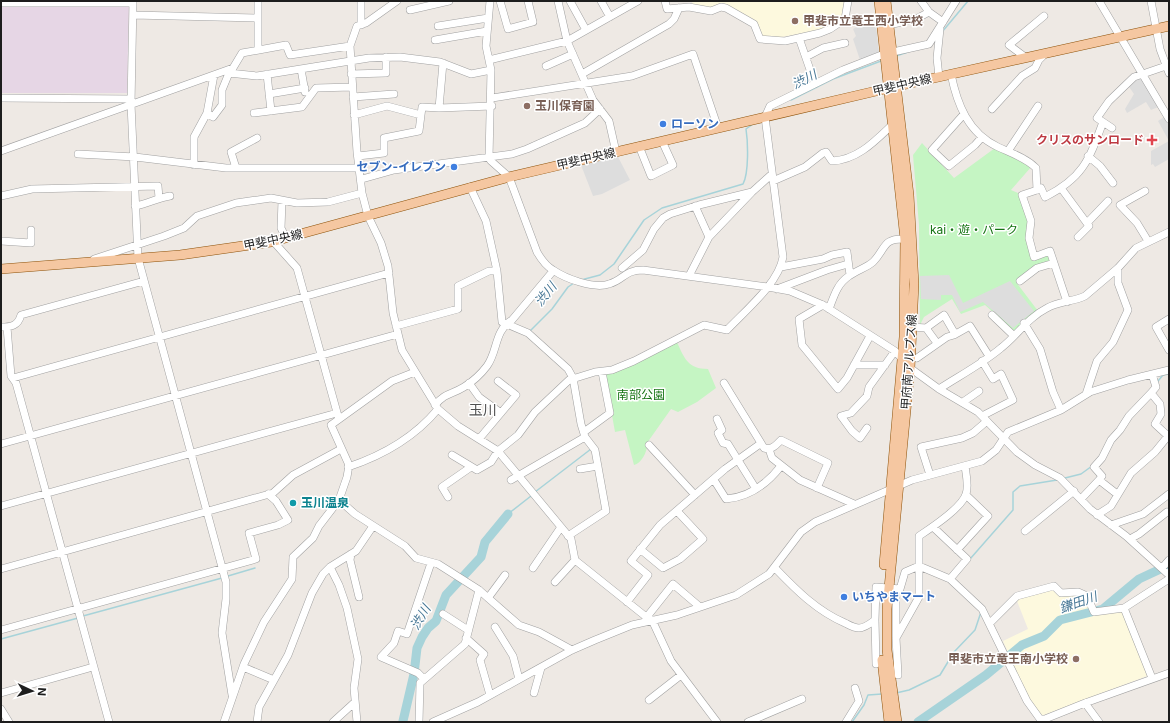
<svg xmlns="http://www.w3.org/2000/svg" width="1170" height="723" font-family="Inter,'Noto Sans JP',sans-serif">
  <rect width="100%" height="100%" fill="#eee9e4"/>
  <!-- industrial -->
  <path fill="#e6d6e5" d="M1 1H129L127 93H1Z"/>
  <!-- education -->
  <path fill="#fdf9de" d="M693 1H844L841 19 820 30 776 38 760 37 755 22 724 3 708 9 691 5Z
    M1055 588 1082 596 1093 614 1123 612 1147 676 1041 716 1030 702 1003 641 1028 629 1017 601 1019 598Z"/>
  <!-- park -->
  <path fill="#c5f5c3" d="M922 143 954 178 995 148 1032 166 1011 190 1020 194 1028 214 1033 259 1049 253 1052 262 1036 267 1016 282 1038 311 1014 331 985 305 961 314 952 299 924 317 920 325 919 225 913 155Z
    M677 342C684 358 688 369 708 369L716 388 697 402 678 412 671 409 647 443C648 450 642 463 634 465L625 430 615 432 605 376 608 373Z"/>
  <!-- parking -->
  <path fill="#ddd" d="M875 17 879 53 860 60 853 39 856 36 853 29Z
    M1140 77 1158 107 1151 110 1146 102 1127 113 1125 109 1134 94 1127 84Z
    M1164 117 1169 125V141L1158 121Z
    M1169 141V159L1155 167 1153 164 1151 165V151Z
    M617 155 630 180 602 194 593 196 581 165 582 162Z
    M949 275 963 303 1010 281 1034 311 1013 328 983 302 960 312 952 295H941V300L921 299 920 276Z"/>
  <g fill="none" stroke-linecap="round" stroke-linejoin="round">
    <!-- stream -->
    <path stroke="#a7d3d9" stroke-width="1.5" d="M942 32 968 1
      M896 56 908 52
      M791 100 833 79 881 61
      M581 280 600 275 614 264 644 220 662 208 743 184C749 173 748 142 746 129L753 124
      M530 331 552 309 568 287 574 283
      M1158 381 1163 375 1169 374
      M1065 478 1081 474 1092 466
      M535 492 591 449
      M508 514 531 496
      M970 559 1013 510V492L1020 486 1057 480
      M228 576 255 568
      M83 616 222 578
      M1 639 78 618
      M896 693 909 690 940 675 954 652 975 630 981 612
      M852 722 864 705 868 695 882 694"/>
    <!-- river -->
    <path stroke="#a7d3d9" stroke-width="9" d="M403 721 414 674 417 648 422 637 428 628 436 621 446 595 481 557 485 542 508 514
      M918 722 986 675 1022 645 1044 636 1060 620 1103 609 1139 579 1169 565"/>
    <!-- minor casing -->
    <g stroke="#a1a1a1" stroke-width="8">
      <path id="minor" d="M133 1 131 104 138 258 226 582V599L222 633 232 695
        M397 1 366 23 357 26 350 46 357 152 362 193 368 216 381 243 388 266 393 313 402 350 438 409 458 426 498 451 571 539 575 560 650 620
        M490 1 486 46 491 70 489 158 491 161 509 177 537 252C541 259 546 266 553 270 566 279 594 289 609 284 624 280 624 270 643 270L768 287 790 291 823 305 895 351 910 368 939 389 978 412 1017 452 1035 465 1060 478 1090 509 1126 536 1169 575
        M500 1 508 29 533 22 528 1
        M558 1 567 41 593 100 609 121 616 152
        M570 1 586 30
        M601 1 610 17
        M665 1 667 9 689 7 711 11 721 7 726 8 754 24 760 39 785 41 820 33 830 29 845 19 848 1
        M921 1 929 12 943 22
        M1099 1 1169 119
        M1151 1 1160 49 1169 73
        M1 3H133
        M410 10 449 1
        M133 15 258 18
        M361 25V1
        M889 25 918 18 929 12
        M438 26 488 18
        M799 38 815 84
        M435 40 487 31
        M258 50V1
        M893 52 929 44 956 1
        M806 57 823 48 845 43
        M1025 57 1009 45 1044 16
        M489 60 567 41 638 1
        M546 66 573 54
        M301 69 305 92
        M229 73 257 76 369 58 400 57 440 62 471 74 491 70
        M267 74 271 111
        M351 74 386 73V57
        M582 74 669 24 674 19 679 8
        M951 74C957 104 968 133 998 147 1011 153 1026 158 1036 168L1037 190 1022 195 1031 221 1029 238 1034 257 1050 251 1067 302
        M939 77 937 58 940 29
        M269 94 305 88
        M353 97 394 94
        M1 98 131 99
        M492 98 632 76 693 54 718 128
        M439 108 443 63
        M992 109 1022 76 1035 68 1039 60 1046 53
        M207 113 214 75
        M254 113 302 107 316 88 352 87
        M964 114 932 150 949 166 975 145 982 137
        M354 115 387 106 421 115
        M1112 128 1097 118 1109 101 1134 77 1166 66
        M639 146 651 176 673 165 662 141
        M1 151 233 68 242 53 286 45 290 55 350 46
        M1008 151 1038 106
        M78 154 135 157 226 168H360
        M358 156 384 153V138L419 131 422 107 439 108 492 106
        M1088 156 1100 166 1113 183
        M194 165V137L207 113 213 117 222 105V90L229 73 228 70
        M236 168 231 152 257 138
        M362 179 394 170 512 154 527 149 585 123 600 109
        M773 181 805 167 823 153 826 152 832 161C858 160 876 140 893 124
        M470 187 486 221 497 271 502 322 528 333 568 369 573 378 581 424 585 437 595 450 606 511 568 536
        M1061 188 1089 226 1078 237
        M1037 190 1041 188 1045 197C1083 178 1089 160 1103 122
        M1145 191 1120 205 1137 223 1148 241
        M1 196 32 189 158 186 159 198
        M282 201 281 228 286 238
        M135 206C147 204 157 198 170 196
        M695 206 709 237
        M1087 223 1108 201
        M1 241 31 243V230
        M273 241 297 268 338 416
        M94 259 164 236 184 228 197 216 236 203 271 198 297 203 328 202 362 193
        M781 267 823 259 832 255 847 252 850 275
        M622 268 643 250 654 229 663 218 670 214 699 205 752 192 772 174
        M689 276 709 237 752 192
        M1020 281 1037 268 1054 263
        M777 289 827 270 848 264
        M823 305 799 319 802 345 838 389 847 378 870 336
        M829 309C834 296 837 284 849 276 857 270 866 268 873 262 886 249 882 238 905 239
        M992 315 1013 335
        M1169 319 1156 327 1169 350
        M1024 323 1040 349 1053 392 1061 410
        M396 326 458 309V286L489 271H497
        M1 327C11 327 18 326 21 315L144 281
        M7 327 11 376 16 383 109 722
        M912 327 926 328 937 343
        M926 328 944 315 955 334
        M917 358 947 337 954 335 970 326 989 356
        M982 361 993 379 1001 374 1013 400 982 416
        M854 365H885
        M13 378 389 273
        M469 383 479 397 501 413
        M724 383 764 448C772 450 775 446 781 440L828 463 817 488
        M939 389C959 376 982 364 1001 348 1018 335 1026 319 1047 308 1059 301 1073 302 1085 296L1118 268 1136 248 1169 232
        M1086 394 1097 361 1113 342 1128 310 1118 283V268
        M963 402 979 391
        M435 405C446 392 451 395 464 387 472 382 481 374 487 366 498 351 494 331 512 320L553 271
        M717 419 722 430 718 433 723 443 728 444 756 489
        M867 428 860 438 852 431 841 416 851 413 867 396 869 387 895 351
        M584 432 610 413 602 372
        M479 439 516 395 498 381
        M1 444 398 334
        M649 445 695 495
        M769 449 772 458 800 480 854 504
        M452 455 477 470 491 462 498 451 518 435 535 412 569 380 595 372 612 370 634 361 704 325 727 330C745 311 779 283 783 257L765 117 770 106 843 70 884 54
        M348 467C384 455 414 438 438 409
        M580 469 598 466
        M930 475 921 447 962 438 973 433 987 421
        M511 480 585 437
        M714 480 726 499C749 497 767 484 781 466
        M1099 480 1102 476 1094 467 1102 458 1111 440 1120 430 1129 416 1151 393
        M448 497 442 487 471 467
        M1081 499 1099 480 1117 494
        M339 500 355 514 405 546 416 558 438 564 479 590 519 625 539 632 572 650
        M1 506 337 413
        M1097 515 1111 506 1131 473 1155 452 1168 436 1155 424 1161 414 1160 404 1151 393 1156 387 1152 374
        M1111 525 1143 514 1169 494
        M933 527 967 559 950 579
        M1025 531 1074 491
        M1130 539 1139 534 1167 512
        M640 549 663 568 680 559 703 539 677 511
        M957 550 988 516 966 495
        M351 554 350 560 359 597
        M330 567 339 585 347 608 358 659 354 688 357 722
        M533 568 561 527
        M775 568C796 590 817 611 845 623 849 625 854 628 859 628 865 628 871 623 875 620L876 587 900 589 905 572 919 566 950 579 982 609 1027 701 1040 719H1045L1085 703 1169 673
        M1162 568 1169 560
        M1 569 273 493 293 475 341 449
        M555 582 575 560
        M488 598 505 575
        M627 602 648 575 631 561 660 525 725 469 760 444
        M1124 608 1152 678
        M443 614 468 630
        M646 618 673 584 700 607
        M652 620 671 661 717 722
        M875 620 876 664
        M990 623 1017 596 1054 586 1061 593 1078 592 1087 596 1094 612 1124 608 1169 579
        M495 627 513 656 519 679
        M1 630 256 559 249 533 278 525 288 520 276 501 268 494
        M896 637V589
        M466 638 484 654 480 660 490 695
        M243 667 274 680
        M898 675 896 638 919 597V536C931 528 962 508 966 494 969 486 966 474 965 466
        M424 679 418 673 381 657 394 643 398 631 407 634 431 563
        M1 693 93 667
        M534 693 541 668
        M649 700 681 675
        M1085 703 1099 722
        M1 709 9 722
        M224 722 244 664 264 622 292 579 293 557 313 538 319 526 339 500 347 477 349 465 331 425 392 381 415 372
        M257 722 259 707 288 655 312 593 323 574 330 567 356 551 373 526
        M333 722 355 702
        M419 722 420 683 465 644 479 590
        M433 722 478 702 572 650 595 640 632 625 677 615 736 595 769 574 801 532 815 522 912 480 982 461 996 450 1008 432 1061 410 1090 392 1128 380 1169 370
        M748 722 802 699
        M846 722 859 701 855 688"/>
    </g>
    <!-- major casing -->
    <g stroke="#8d520a" stroke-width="10">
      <path id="major" d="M879 1 905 239 904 337 884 565
        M886 1 909 195 914 284 910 368 887 609V650L897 722
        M1 269 180 255 271 242 509 177 889 88 1169 26
        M882 660 889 722"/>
    </g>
    <!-- minor -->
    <use href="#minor" stroke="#fff" stroke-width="7"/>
    <!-- major -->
    <use href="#major" stroke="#f5c7a1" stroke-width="9"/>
  </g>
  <!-- markers -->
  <g fill="#8d6e63" stroke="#fff" stroke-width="1.5">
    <circle cx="795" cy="21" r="4"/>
    <circle cx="527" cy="106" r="4"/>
    <circle cx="1076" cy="659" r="4"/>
  </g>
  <g fill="#3f7fe0" stroke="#fff" stroke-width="1.5">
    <circle cx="663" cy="124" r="4"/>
    <circle cx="454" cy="167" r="4"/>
    <circle cx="844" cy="597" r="4"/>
  </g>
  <path fill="#e0444e" stroke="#fff" stroke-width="1.5" d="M1150 134h4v4h4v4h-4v4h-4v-4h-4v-4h4z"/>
  <circle fill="#0f9aa8" stroke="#fff" stroke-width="1.5" cx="293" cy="503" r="4"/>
  <g text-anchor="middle" stroke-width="3" stroke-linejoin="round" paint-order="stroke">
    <!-- education labels -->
    <g font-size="12" font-weight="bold" fill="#785e54" stroke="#fff" text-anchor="start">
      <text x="803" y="25">甲斐市立竜王西小学校</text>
      <text x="535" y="110">玉川保育園</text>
      <text x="1068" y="663" text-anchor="end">甲斐市立竜王南小学校</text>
    </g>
    <!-- street labels -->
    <g font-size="12" fill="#1d1d1d" stroke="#fff">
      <text transform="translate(902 85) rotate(-13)" y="4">甲斐中央線</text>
      <text transform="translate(586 159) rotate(-13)" y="4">甲斐中央線</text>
      <text transform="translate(273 240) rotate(-12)" y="4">甲斐中央線</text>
      <text transform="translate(909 362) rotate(-86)" y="4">甲府南アルプス線</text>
    </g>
    <!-- shop labels -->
    <g font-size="12" font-weight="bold" fill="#366cbe" stroke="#fff" text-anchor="start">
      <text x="671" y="128">ローソン</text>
      <text x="446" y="171" text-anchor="end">セブン-イレブン</text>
      <text x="852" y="601">いちやまマート</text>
    </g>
    <!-- health labels -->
    <g font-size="12" font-weight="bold" fill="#be3a42" stroke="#fff" text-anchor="end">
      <text x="1144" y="144">クリスのサンロード</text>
    </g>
    <!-- park labels -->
    <g font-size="12" fill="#167413" stroke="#fff">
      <text x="974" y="234">kai・遊・パーク</text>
      <text x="641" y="399">南部公園</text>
    </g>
    <!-- culture labels -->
    <g font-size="12" font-weight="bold" fill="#0d838f" stroke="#fff" text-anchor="start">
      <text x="301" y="507">玉川温泉</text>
    </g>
    <!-- water labels -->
    <g font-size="13" font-style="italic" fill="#4a7997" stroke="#fff">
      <text transform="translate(804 79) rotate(-27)" y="5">渋川</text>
      <text transform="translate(545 294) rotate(-51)" y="5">渋川</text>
      <text transform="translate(1078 602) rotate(-19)" y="5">鎌田川</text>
      <text transform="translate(420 617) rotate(-59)" y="5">渋川</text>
    </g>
    <!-- quarter labels -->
    <g font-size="14" fill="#505050" stroke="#fff">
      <text x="483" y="415">玉川</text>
    </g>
  </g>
  <!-- border -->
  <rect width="1170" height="723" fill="none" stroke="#1d1d1d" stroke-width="4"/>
  <!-- north arrow -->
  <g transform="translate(32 691) rotate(94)" stroke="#ffffff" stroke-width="3" paint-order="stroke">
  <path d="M0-3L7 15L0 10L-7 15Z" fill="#1d1d1d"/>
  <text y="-6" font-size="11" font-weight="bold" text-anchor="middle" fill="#1d1d1d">N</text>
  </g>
</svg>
